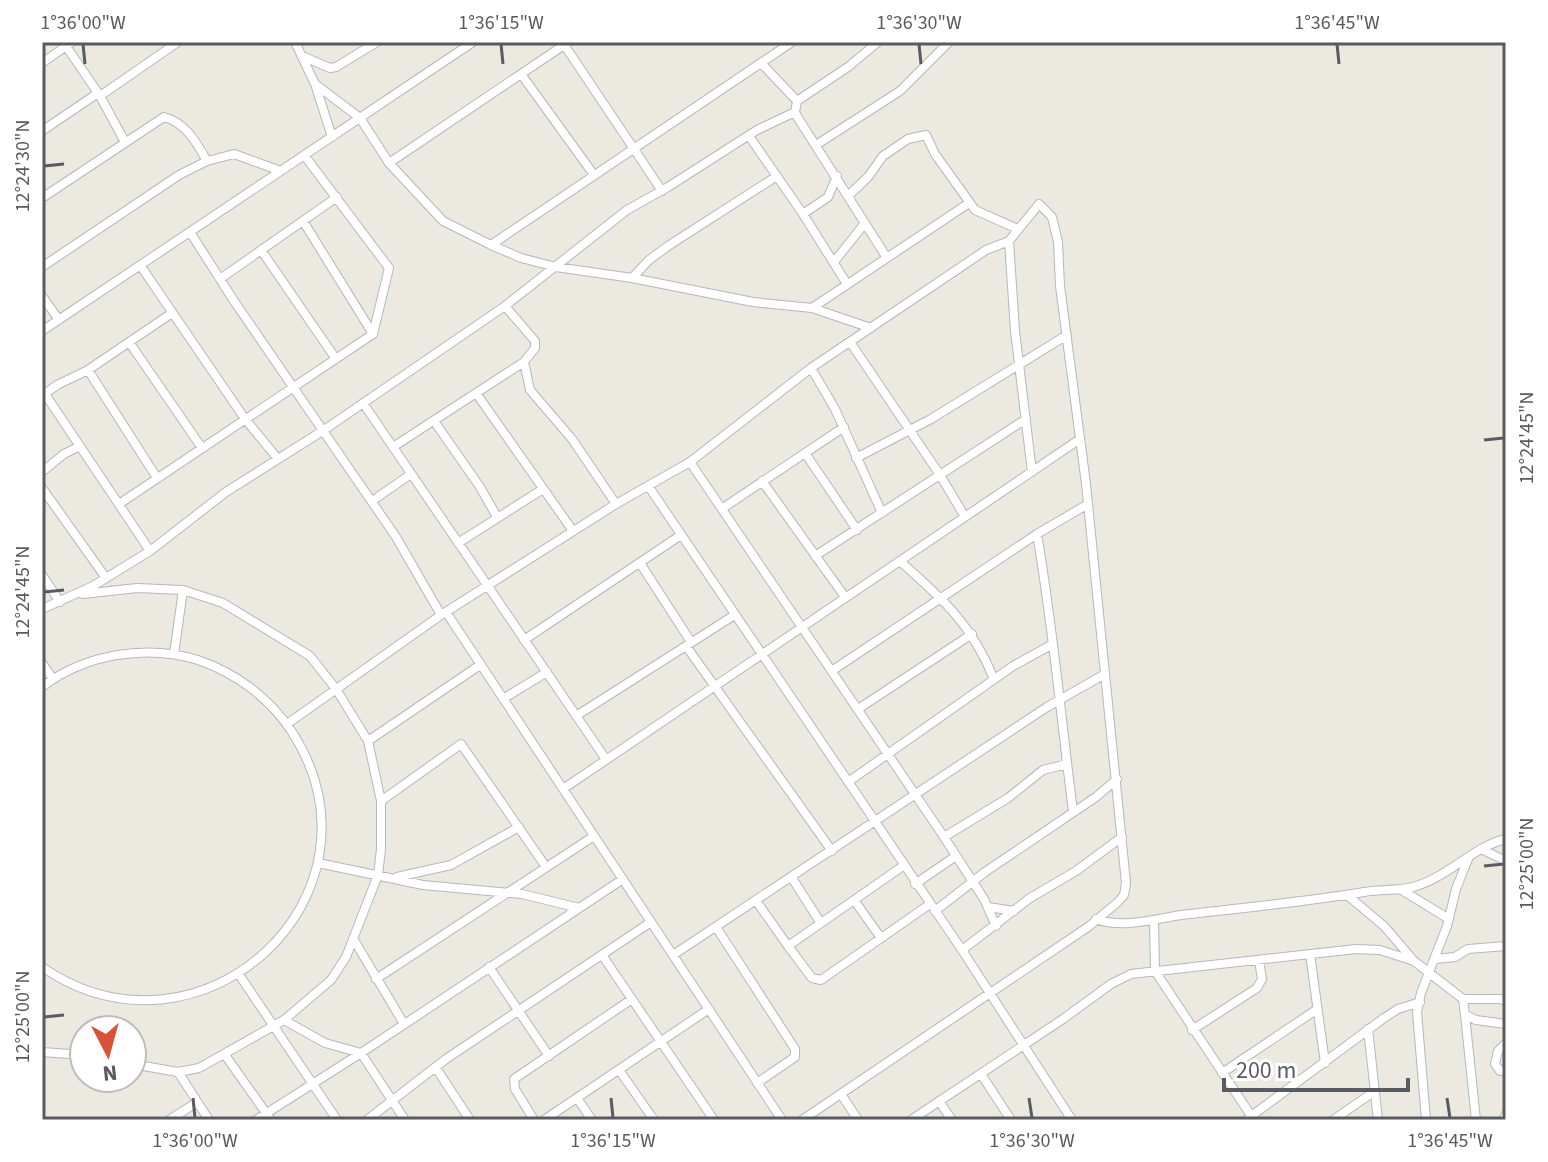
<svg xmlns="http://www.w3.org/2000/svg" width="1548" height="1162" font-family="'Source Sans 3',sans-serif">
  <rect width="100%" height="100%" fill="#ebe9e0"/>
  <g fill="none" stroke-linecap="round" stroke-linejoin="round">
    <!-- minor casing -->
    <g stroke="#b6b7bc" stroke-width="10">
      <path id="minor" d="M295 42 315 84 360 118 389 163 443 221 491 245 521 258 556 267 632 278 753 302 812 308 871 328
        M563 43 662 191
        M66 46 100 96 125 142
        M302 56 330 68 336 67 377 42
        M42 63 72 42
        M761 63 797 101 795 112 798 118 887 258
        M521 74 594 175
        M315 84 332 137
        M100 96 178 42
        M797 101 848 67 878 42
        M42 131 98 93
        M749 136 803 214 847 284
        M816 145 900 91 949 42
        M389 163 564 45
        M849 195 868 177 883 156 908 139 926 135 935 154 975 210 1018 229
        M42 198 164 117C186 123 196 142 207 161L234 154 281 171
        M803 214 828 197 837 176
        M303 221 373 334
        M190 232 234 301 396 537 441 615
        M1009 241 1015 331 1032 472
        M491 245 792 42
        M261 250 336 359
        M834 262 865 223
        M140 265 245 419 278 459
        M42 267 179 175 207 161
        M632 278 649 260 668 246 777 176
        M220 279 337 197
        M42 296 59 320
        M505 306 535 341V348L524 362 530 390 572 439 616 504
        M812 308 969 203
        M42 331 473 42
        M129 342 202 448
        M850 342 940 475 965 517
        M811 368 835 409 882 513
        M88 370 157 478
        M476 393 573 531
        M45 394 150 551
        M42 396 57 385 88 370 172 313
        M363 403 605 758
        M434 421 480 487 497 517
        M393 447 524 362
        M805 453 857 530
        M856 458 931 419 1067 335
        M690 462 944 837 984 899 996 926
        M42 472 64 454 80 446
        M762 481 845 597
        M649 487 962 950 1072 1120
        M42 488 106 578
        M372 501 411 474
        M119 504 373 334 389 268 304 155
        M723 508 844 427
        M1037 534C1053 626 1061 719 1073 811
        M458 543 543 489
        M815 556 1026 419
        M901 562C944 600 972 625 994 679
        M640 563 691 642
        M42 575 60 602
        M83 594 137 588 183 590 223 603 310 656 336 689 368 741 381 801V849L378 875 346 957 331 980 284 1020 199 1068 178 1072 132 1064
        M42 609 93 586 150 551 226 492 324 430 505 306 627 210 668 187 757 130 795 112
        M446 612 782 1120
        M524 640 681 535
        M686 646 832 851
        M174 654 183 590
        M42 663 53 679
        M833 670 1037 534 1088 504
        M42 687C85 654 146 644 198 660 236 673 270 698 292 732 397 895 201 1076 42 967
        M503 699 547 672
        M858 709 972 634
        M576 716 733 616
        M287 724 441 615 616 504 690 462 811 368 986 250 1009 241 1039 204 1052 217 1058 242 1060 286 1086 484 1126 883 1124 895 1118 902 1088 927 802 1120
        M368 741 480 665
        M848 782 1013 666 1053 644
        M563 789 1080 439
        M381 801 461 744 546 867
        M944 837 1008 798 1043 770 1067 764
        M1481 849 1506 861
        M318 863 423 885 522 894 579 908
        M397 877 451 865 519 827
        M792 878 820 922
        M915 884 956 856
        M1400 889 1449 919
        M1347 895 1384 926 1414 961 1463 999H1500L1506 1001
        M854 900 881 938
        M757 902 788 946 903 866
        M988 907 1014 911
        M935 911 985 872 1096 797 1117 779
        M1096 919C1122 929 1155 919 1181 915 1242 908 1304 902 1364 892 1381 889 1397 891 1413 887 1447 878 1474 846 1506 839
        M1154 920 1155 971 1254 1120
        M716 927 795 1049V1057L757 1083
        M354 940 404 1024
        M788 946 812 978 821 980 930 904
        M962 950 1030 898 1076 871 1122 837
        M1310 954 1325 1063
        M602 955 714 1120
        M673 955 1047 707 1105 674
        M1435 959 1455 957 1468 949 1506 946
        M489 967 549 1056
        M238 973 337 1120
        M376 979 594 836
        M1463 999 1465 1015 1476 1020 1506 1024
        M1465 1015 1476 1120
        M284 1020 325 1043 361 1053 405 1120
        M1368 1029 1378 1120
        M1192 1030 1257 988 1262 979 1259 961
        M1506 1043 1498 1051 1495 1064 1500 1071 1506 1070
        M42 1052 84 1055
        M225 1055 271 1120
        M436 1068 470 1120
        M619 1070 654 1120
        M178 1072 209 1120
        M1222 1073 1316 1010
        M981 1074 1011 1120
        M841 1094 858 1120
        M577 1098 592 1120
        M939 1101 952 1120
        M169 1120 196 1103
        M256 1120 361 1053 623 879
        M367 1120 446 1059 651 922
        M534 1120 515 1089 514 1079 632 999
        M544 1120 709 1009
        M911 1120 1063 1019 1111 984 1131 974 1356 949 1380 950 1414 961
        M1246 1120 1384 1018 1398 1009 1420 1002
        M1333 1120 1375 1091
        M1426 1120 1417 1012 1421 993 1447 926 1456 889 1468 859
        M1503 1120 1506 1114"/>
    </g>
    <!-- minor -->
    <use href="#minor" stroke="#fff" stroke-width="8"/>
  </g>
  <!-- ticks -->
  <path fill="none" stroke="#595b60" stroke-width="3" d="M83 44 85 64M501 44 503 64M919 44 921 64M1337 44 1339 64M44 166 64 164M1484 440 1504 438M44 592 64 590M1484 866 1504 864M44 1017 64 1015M193 1098 195 1118M611 1098 613 1118M1029 1098 1032 1118M1447 1098 1450 1118"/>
  <!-- border -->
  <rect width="1548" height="1162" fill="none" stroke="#ffffff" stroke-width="88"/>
  <!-- north arrow -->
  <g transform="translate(108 1054) rotate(174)"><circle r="38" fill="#ffffff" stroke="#bdbdbf" stroke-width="2"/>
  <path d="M0-6L14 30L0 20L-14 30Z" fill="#da5237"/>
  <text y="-12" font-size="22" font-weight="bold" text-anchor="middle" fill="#595b60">N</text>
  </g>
  <!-- scale -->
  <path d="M1224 1078v12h184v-12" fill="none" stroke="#595b60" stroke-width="4"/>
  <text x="1236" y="1078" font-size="24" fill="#595b60" stroke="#ffffff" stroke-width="6" paint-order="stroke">200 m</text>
  <rect x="44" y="44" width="1460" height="1074" fill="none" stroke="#595b60" stroke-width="3"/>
  <g font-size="20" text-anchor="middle" fill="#595b60">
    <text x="83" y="29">1°36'00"W</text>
    <text x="501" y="29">1°36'15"W</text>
    <text x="919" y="29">1°36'30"W</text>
    <text x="1337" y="29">1°36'45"W</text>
    <text transform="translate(22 166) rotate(-90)" y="7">12°24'30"N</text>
    <text transform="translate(1526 438) rotate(-90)" y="7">12°24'45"N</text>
    <text transform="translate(22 592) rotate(-90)" y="7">12°24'45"N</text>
    <text transform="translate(1526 864) rotate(-90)" y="7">12°25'00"N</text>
    <text transform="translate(22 1017) rotate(-90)" y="7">12°25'00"N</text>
    <text x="195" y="1147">1°36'00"W</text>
    <text x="613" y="1147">1°36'15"W</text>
    <text x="1032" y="1147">1°36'30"W</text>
    <text x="1450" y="1147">1°36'45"W</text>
  </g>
</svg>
